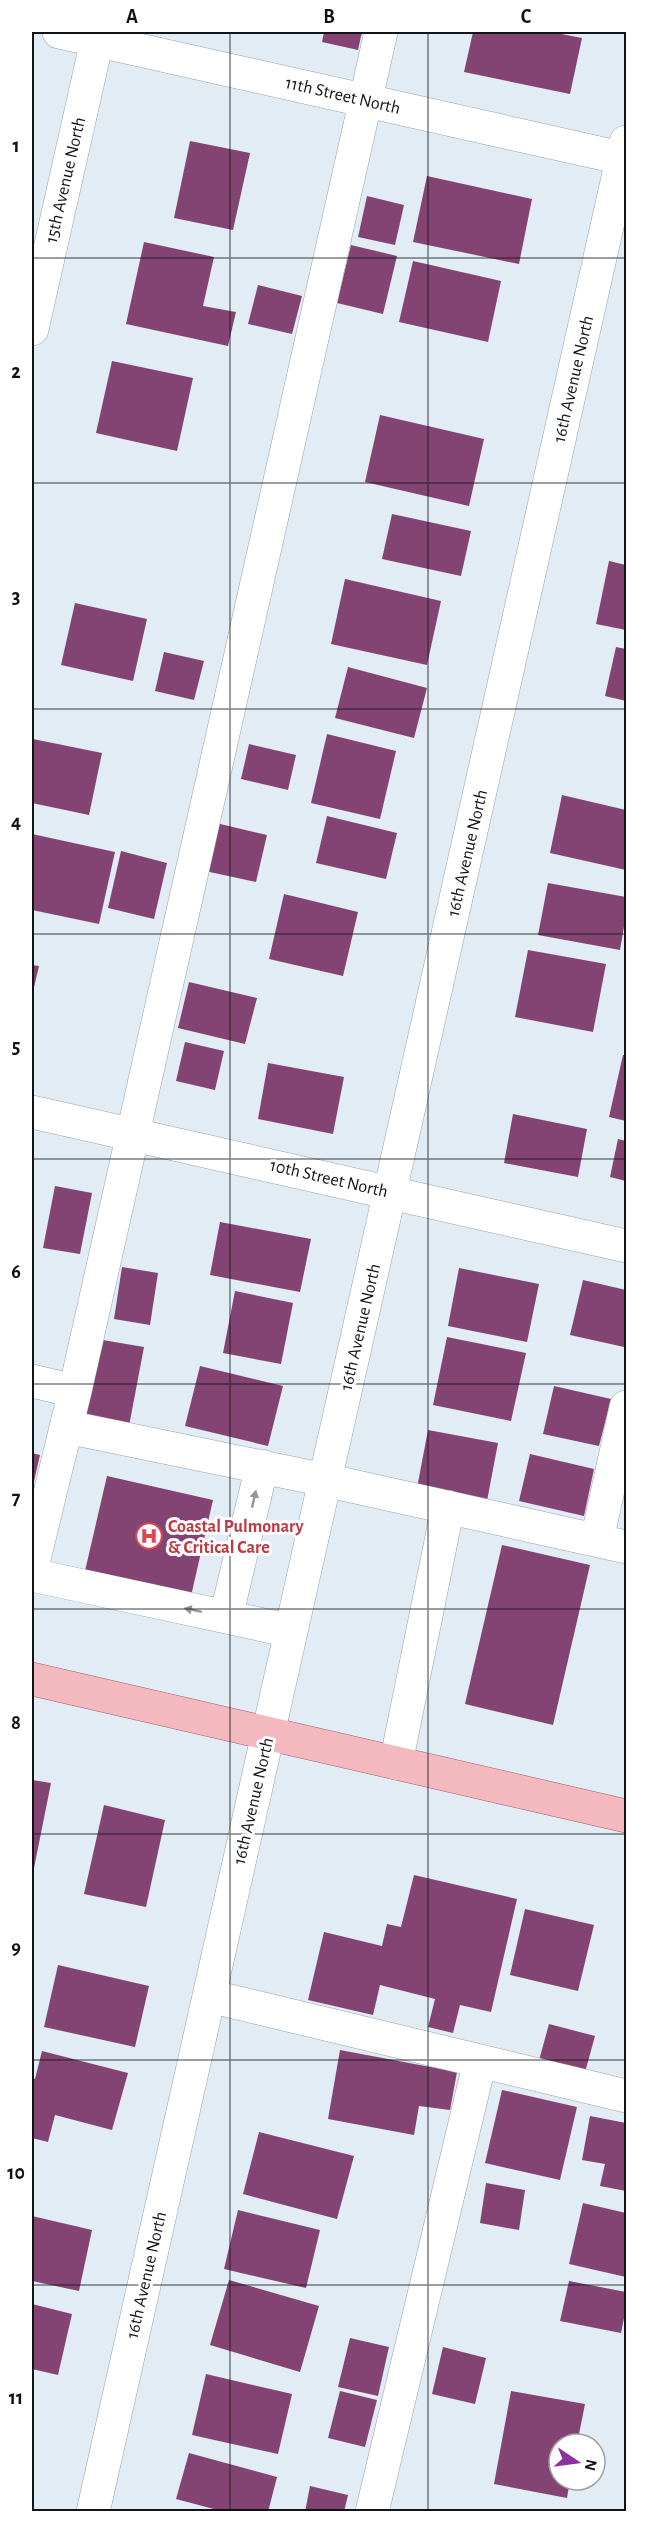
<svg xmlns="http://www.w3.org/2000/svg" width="658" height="2543" font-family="'Alegreya Sans',sans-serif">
  <rect width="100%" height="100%" fill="#e2ecf5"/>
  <!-- building -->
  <path fill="#844473" d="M324 32H362L358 50 322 42Z
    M473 32H551L582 38 570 94 464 72Z
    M190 141 250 153 233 230 174 218Z
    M427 176 532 199 519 264 413 242Z
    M367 196 404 205 395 245 358 237Z
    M144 242 214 257 203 306 236 312 228 346 126 324Z
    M351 245 397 256 383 314 337 303Z
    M413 261 501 281 488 342 399 322Z
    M258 285 302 296 292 334 248 324Z
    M112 361 193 378 177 451 96 433Z
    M380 415 484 439 469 506 365 482Z
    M392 514 471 531 461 576 382 559Z
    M609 561 626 565V630L596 624Z
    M345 579 441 601 427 665 331 644Z
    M75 603 147 619 133 681 61 665Z
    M616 647 626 649V701L605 696Z
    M164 652 204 661 194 700 155 691Z
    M348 667 427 688 414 738 335 718Z
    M327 734 396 751 380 819 311 803Z
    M33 739 102 753 89 815 32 803Z
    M249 744 296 755 288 790 241 779Z
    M562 795 626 810V870L550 853Z
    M327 816 397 833 386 879 316 863Z
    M216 823 267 835 256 882 205 871Z
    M32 834 115 852 99 924 32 910Z
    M121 851 167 863 154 919 108 908Z
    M548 883 626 897V915L620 950 538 935Z
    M284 894 358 912 343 976 269 959Z
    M528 950 606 964 593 1032 515 1017Z
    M32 965 39 966 32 996Z
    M189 982 257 998 245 1044 178 1028Z
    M185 1042 224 1051 215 1090 176 1081Z
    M623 1055H626V1121L609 1117Z
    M268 1063 344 1077 333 1134 258 1119Z
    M513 1114 587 1129 578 1177 504 1163Z
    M618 1139 626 1141V1181L610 1177Z
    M55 1186 92 1193 80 1254 43 1248Z
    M220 1222 311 1239 300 1292 210 1275Z
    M122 1267 158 1273 150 1325 114 1319Z
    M459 1268 539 1284 527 1342 448 1326Z
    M583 1280 626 1290V1337L624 1347 570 1335Z
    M235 1291 293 1303 281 1364 223 1353Z
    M447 1337 526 1353 511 1421 433 1405Z
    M97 1339 144 1347 129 1426 82 1416Z
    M200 1366 283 1386 268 1446 185 1426Z
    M554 1386 611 1399 599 1446 543 1434Z
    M428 1430 498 1443 487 1501 417 1488Z
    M32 1453 40 1455 32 1490Z
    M530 1454 594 1469 584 1516 519 1501Z
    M107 1476 213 1500 191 1596 85 1571Z
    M502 1545 590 1565 553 1725 465 1704Z
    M32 1780 51 1783 33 1873H32Z
    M104 1805 165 1820 146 1907 84 1894Z
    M414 1875 517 1899 491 2012 460 2005 453 2033 428 2027 435 1999 380 1985 373 2015 308 2000 324 1932 382 1946 387 1924 401 1927Z
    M525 1909 594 1925 578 1991 510 1975Z
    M58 1965 149 1986 135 2047 44 2027Z
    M549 2024 595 2036 584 2076 538 2064Z
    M340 2050 457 2072 450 2110 419 2106 414 2135 328 2119Z
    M42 2051 128 2073 112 2130 55 2115 48 2142 32 2138V2078L35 2079Z
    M502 2090 577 2107 560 2180 485 2163Z
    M590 2116 626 2123V2191L600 2186 605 2164 582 2160Z
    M259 2132 354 2156 337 2219 243 2194Z
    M486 2183 525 2190 519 2230 480 2223Z
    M583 2203 626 2213V2277L569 2264Z
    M238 2210 320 2230 306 2288 224 2269Z
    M32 2216 92 2230 79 2291 32 2281Z
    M229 2280 319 2306 300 2372 210 2345Z
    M569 2281 626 2292V2308L621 2333 560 2321Z
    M32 2304 72 2314 58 2375 32 2369Z
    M350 2338 389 2347 378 2396 338 2387Z
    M443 2347 486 2358 475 2404 432 2394Z
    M206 2374 292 2394 278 2454 192 2435Z
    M340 2391 377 2400 365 2447 328 2438Z
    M511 2391 585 2404 577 2444H559V2480H570L567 2498 494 2484Z
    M189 2453 277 2477 268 2512H225L176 2499Z
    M310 2486 348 2495 344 2512H305Z"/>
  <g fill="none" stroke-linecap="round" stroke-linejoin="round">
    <!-- minor casing -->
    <g stroke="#98a1a9" stroke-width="34">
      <path id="minor" d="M59 32 626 159
        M32 329 99 32
        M32 1112 626 1246
        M32 1381 75 1391
        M67 1427 325 1480 626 1547
        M597 1540 626 1407
        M32 1567 75 1391 381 32
        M32 1575 291 1631
        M226 1617 262 1466
        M396 1763 448 1507
        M209 1996 626 2096
        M93 2512 626 142
        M372 2512 480 2061"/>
    </g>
    <!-- major casing -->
    <g stroke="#a05f69" stroke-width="34">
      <path id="major" d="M32 1679 626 1816"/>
    </g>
    <!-- minor -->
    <use href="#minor" stroke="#fff" stroke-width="33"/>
    <!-- major -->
    <use href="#major" stroke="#f4b8bf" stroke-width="33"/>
  </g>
  <!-- one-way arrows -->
  <defs><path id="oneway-solid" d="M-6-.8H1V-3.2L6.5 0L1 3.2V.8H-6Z" transform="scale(1.5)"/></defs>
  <g fill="#949597">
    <use href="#oneway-solid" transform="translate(254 1499) rotate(-77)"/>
    <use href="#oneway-solid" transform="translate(193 1610) rotate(-168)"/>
  </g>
  <!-- grid -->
  <path fill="none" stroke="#111417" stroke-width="1.5" stroke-opacity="0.55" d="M230 32V2512M428 32V2512M32 258H626M32 483H626M32 709H626M32 934H626M32 1159H626M32 1384H626M32 1609H626M32 1834H626M32 2060H626M32 2285H626"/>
  <!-- icons -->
  <defs>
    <g id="hospital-ring" transform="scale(1.35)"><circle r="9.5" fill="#fff" stroke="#e0444e" stroke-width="1.5"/><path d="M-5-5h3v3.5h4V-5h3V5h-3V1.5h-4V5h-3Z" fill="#e0444e"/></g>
  </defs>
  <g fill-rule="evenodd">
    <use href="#hospital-ring" x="149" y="1536"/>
  </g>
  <g text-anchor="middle" stroke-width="6" stroke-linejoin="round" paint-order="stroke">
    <!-- street labels -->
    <g font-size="18" fill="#111417" stroke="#fff">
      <text transform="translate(343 95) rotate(13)" y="6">11th Street North</text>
      <text transform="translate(65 180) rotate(-77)" y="6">15th Avenue North</text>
      <text transform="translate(573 379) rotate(-77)" y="6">16th Avenue North</text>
      <text transform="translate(467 853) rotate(-77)" y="6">16th Avenue North</text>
      <text transform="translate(329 1178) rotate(13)" y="6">10th Street North</text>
      <text transform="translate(360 1327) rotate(-77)" y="6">16th Avenue North</text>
      <text transform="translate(253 1801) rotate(-77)" y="6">16th Avenue North</text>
      <text transform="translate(146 2275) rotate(-77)" y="6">16th Avenue North</text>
    </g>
    <!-- health labels -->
    <g font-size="18" font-weight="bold" fill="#be3a42" stroke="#fff" text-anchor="start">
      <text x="168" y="1532">Coastal Pulmonary<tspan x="168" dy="21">&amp; Critical Care</tspan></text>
    </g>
  </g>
  <!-- border -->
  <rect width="658" height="2543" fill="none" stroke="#ffffff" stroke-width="66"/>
  <!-- north arrow -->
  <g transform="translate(577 2462) rotate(103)"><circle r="28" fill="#ffffff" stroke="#a0a1a2" stroke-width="1.5"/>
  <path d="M0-4.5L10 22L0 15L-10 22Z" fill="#8d329d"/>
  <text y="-9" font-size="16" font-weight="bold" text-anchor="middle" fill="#111417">N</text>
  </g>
  <rect x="33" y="33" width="592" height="2477" fill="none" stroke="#111417" stroke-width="2"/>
  <g font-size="20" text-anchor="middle" font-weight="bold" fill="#111417">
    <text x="132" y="23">A</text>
    <text x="329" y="23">B</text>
    <text x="526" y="23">C</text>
    <text x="16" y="152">1</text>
    <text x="16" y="378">2</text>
    <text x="16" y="603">3</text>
    <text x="16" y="828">4</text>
    <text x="16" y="1053">5</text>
    <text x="16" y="1278">6</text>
    <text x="16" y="1504">7</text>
    <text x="16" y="1729">8</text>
    <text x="16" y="1954">9</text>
    <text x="16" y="2179">10</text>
    <text x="16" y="2404">11</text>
  </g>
</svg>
